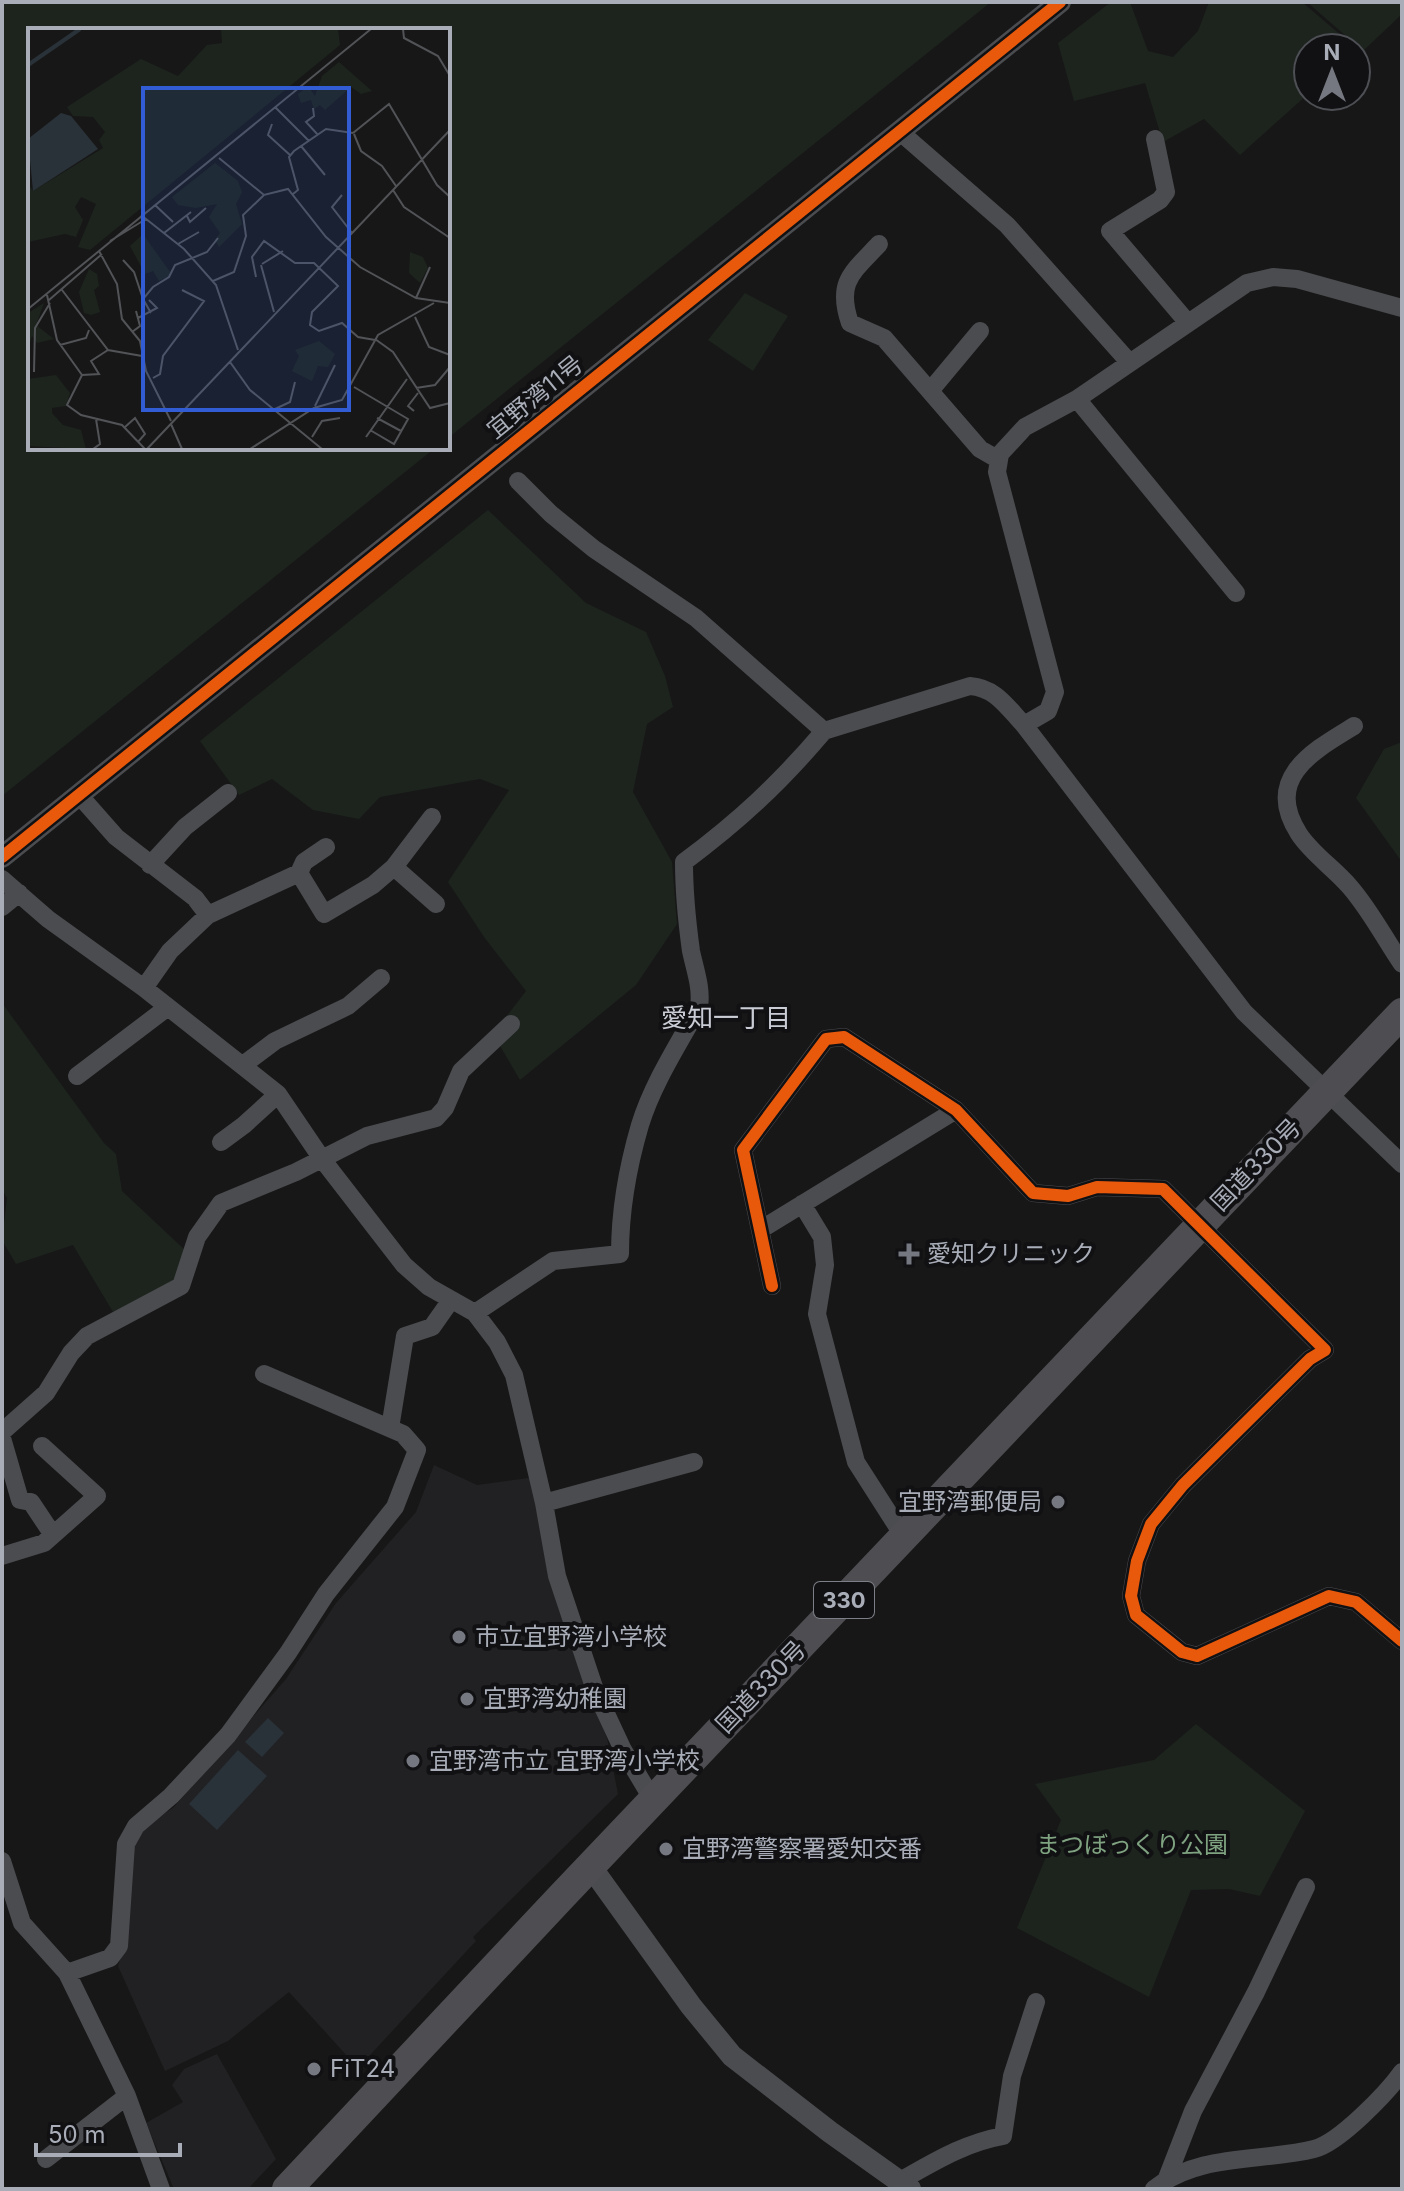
<svg xmlns="http://www.w3.org/2000/svg" width="1404" height="2191" font-family="Inter,'Noto Sans JP',sans-serif">
  <rect width="100%" height="100%" fill="#171717"/>
  <!-- built -->
  <path fill="#212123" d="M434 1465 477 1485 536 1477 556 1598 607 1738 618 1794 473 1937 476 1941 358 2068 289 1992 228 2041 165 2071 118 1966 126 1940 134 1841 156 1818 173 1808 286 1679 336 1603 416 1512Z
    M217 2054 276 2159 248 2189H174L146 2123 183 2102 172 2085 184 2069Z"/>
  <!-- green -->
  <path fill="#1d241e" d="M2 2H991L448 438V30H30V448H435L2 796Z
    M1111 2H1130L1148 51 1173 57 1198 31 1209 2H1302L1356 48H1308V94L1240 155 1204 119 1163 142 1145 83 1074 101 1058 43Z
    M1307 2H1402V14L1363 51Z
    M745 293 788 316 753 371 708 340Z
    M488 510 586 603 646 632 665 676 673 707 647 724 633 792 672 862 677 924 636 985 520 1080 493 1034 526 991 484 937 448 882 509 790 480 779 380 797 359 819 313 810 272 779 239 795 200 741Z
    M1402 742V862L1356 798 1384 749Z
    M2 1003 104 1143 116 1154 122 1191 186 1251 177 1282 113 1312 73 1245 16 1264 2 1240 7 1198 2 1189Z
    M1196 1724 1305 1811 1260 1896 1229 1889 1191 1890 1149 1997 1017 1928 1061 1820 1035 1784 1154 1760Z"/>
  <!-- water -->
  <path fill="#2a3239" d="M268 1718 284 1733 262 1757 245 1742Z
    M238 1750 267 1776 217 1830 189 1804Z"/>
  <g fill="none" stroke-linecap="round" stroke-linejoin="round">
    <!-- minor -->
    <path stroke="#4b4c50" stroke-width="18" d="M899 131 1007 225 1129 362
      M1155 139 1166 192 1160 200 1110 231 1188 323
      M879 244C852 273 836 282 850 323L884 338 980 449 999 460
      M930 391 980 331
      M1077 399 1236 593
      M518 481 551 514 594 549 696 618 824 731 970 686C996 688 1007 707 1024 725L1244 1012 1402 1164
      M1024 725 1048 711 1055 692 997 472 1000 454 1025 427 1077 399 1247 283 1273 277 1297 279 1402 308
      M1354 726C1313 751 1263 778 1299 834 1312 854 1335 869 1350 887 1370 910 1385 939 1402 964
      M79 795 116 837 195 898 208 915
      M150 865 185 827 228 793
      M394 867 436 904
      M299 873 324 914 373 885 394 867 432 817
      M2 879 48 919 144 988 278 1094 322 1159 404 1265 429 1287 475 1313 497 1342 514 1375 544 1503 557 1576 595 1690 623 1750 653 1800
      M2 907 19 893
      M144 988 170 951 208 915 299 873 304 862 326 847
      M243 1065 275 1041 348 1006 381 978
      M77 1076 168 1007
      M221 1142 244 1125 278 1094
      M802 1204 822 1237 825 1265 817 1314 856 1462 904 1537
      M760 1230 956 1110
      M772 1286 743 1150 826 1039 844 1037 956 1110 1033 1193 1068 1196 1097 1187 1163 1189 1325 1350 1310 1359 1183 1485 1151 1524 1137 1561 1131 1596 1136 1615 1182 1652 1197 1656 1329 1596 1356 1602 1402 1641
      M475 1313 553 1261 620 1254C620 1211 628 1166 640 1125 653 1083 678 1045 699 1007 702 988 695 970 691 951 687 922 684 892 684 862 739 821 779 784 824 731
      M390 1428 405 1336 432 1327 451 1300
      M2 1432 46 1393 71 1353 87 1336 181 1286 197 1237 221 1203 296 1172 367 1136 436 1118 445 1108 461 1071 511 1024
      M2 1438 20 1500 31 1502 53 1535
      M544 1503 694 1462
      M2 1556 44 1543 97 1496 42 1446
      M2 1861 22 1923 67 1973 127 2096 161 2189
      M67 1973 110 1958 119 1946 126 1844 136 1826 171 1796 228 1735 288 1653 326 1594 395 1507 417 1450 403 1434 264 1374
      M46 2159 127 2096
      M1167 2178 1193 2111 1256 1992 1306 1887
      M900 2181C934 2162 964 2143 1003 2136L1012 2076 1036 2002
      M1154 2189C1198 2153 1262 2162 1314 2149 1339 2143 1387 2093 1402 2072"/>
    <!-- tertiary -->
    <path stroke="#4b4c50" stroke-width="22" d="M2 857 1060 2
      M591 1867 691 2006 732 2056 830 2132 910 2189"/>
    <!-- trunk -->
    <path stroke="#4e4e52" stroke-width="30" d="M287 2189 562 1896 1402 1013"/>
    <!-- cycleway casing -->
    <g stroke="#111113" stroke-width="17">
      <path id="cycleway" d="M2 857 1060 2
        M772 1286 743 1150 826 1039 844 1037 956 1110 1033 1193 1068 1196 1097 1187 1163 1189 1325 1350 1310 1359 1183 1485 1151 1524 1137 1561 1131 1596 1136 1615 1182 1652 1197 1656 1329 1596 1356 1602 1402 1641"/>
    </g>
    <!-- cycleway -->
    <use href="#cycleway" stroke="#e8590c" stroke-width="12"/>
  </g>
  <!-- markers -->
  <g fill="#757880" stroke="#111113" stroke-width="3">
    <path d="M905 1242h8v8h8v8h-8v8h-8v-8h-8v-8h8z"/>
    <circle cx="1058" cy="1502" r="8"/>
    <circle cx="459" cy="1637" r="8"/>
    <circle cx="467" cy="1699" r="8"/>
    <circle cx="413" cy="1761" r="8"/>
    <circle cx="666" cy="1849" r="8"/>
    <circle cx="314" cy="2069" r="8"/>
  </g>
  <g text-anchor="middle" stroke-width="8" stroke-linejoin="round" paint-order="stroke">
    <!-- shield labels -->
    <rect fill="#111113" stroke="#7b7e86" stroke-width="2" x="814" y="1582" width="60" height="36" rx="6"/>
    <g font-size="22" font-weight="bold" fill="#a8adb8">
      <text x="844" y="1608">330</text>
    </g>
    <!-- street labels -->
    <g font-size="24" fill="#a8adb8" stroke="#111113">
      <text transform="translate(535 397) rotate(-39)" y="8">宜野湾11号</text>
      <text transform="translate(1256 1165) rotate(-46)" y="8">国道330号</text>
      <text transform="translate(761 1687) rotate(-46)" y="8">国道330号</text>
    </g>
    <!-- poi labels -->
    <g font-size="24" fill="#a8adb8" stroke="#111113" text-anchor="start">
      <text x="927" y="1262">愛知クリニック</text>
      <text x="1042" y="1510" text-anchor="end">宜野湾郵便局</text>
      <text x="475" y="1645">市立宜野湾小学校</text>
      <text x="483" y="1707">宜野湾幼稚園</text>
      <text x="429" y="1769">宜野湾市立 宜野湾小学校</text>
      <text x="682" y="1857">宜野湾警察署愛知交番</text>
      <text x="330" y="2077">FiT24</text>
    </g>
    <!-- park labels -->
    <g font-size="24" fill="#7fa381" stroke="#111113">
      <text x="1132" y="1853">まつぼっくり公園</text>
    </g>
    <!-- neighbourhood labels -->
    <g font-size="26" fill="#c9ccd4" stroke="#111113">
      <text x="726" y="1027">愛知一丁目</text>
    </g>
  </g>
  <!-- overview -->
  <g transform="translate(28 28)">
    <rect width="422" height="422" fill="#171717"/>
    <path d="M193 1H310L312 17 62 222 50 219 68 176 53 169 47 179 55 192 48 209 37 206 0 214V155L5 163 75 120 71 112 77 104 65 89 45 88 39 79 113 31 150 48 179 17 194 15ZM311 34 344 63 333 66 323 59 297 82 292 77 286 81 283 72 273 75 270 66 280 58 287 68 294 48ZM187 135 210 153 214 164 208 176 214 196 191 219 187 212 192 205 181 189 189 176 168 180 150 177 144 169ZM115 206 142 244 141 248 131 253 125 243 117 246 102 218ZM382 224 395 229 400 240 392 255 381 245ZM61 241 69 246 71 258 66 262 72 284 63 287 56 285 51 264ZM16 275 8 297 26 311 9 315 4 308 0 321V285ZM291 313 307 326 300 339 290 338 284 353 264 343 271 328 267 322ZM28 347 42 365 38 378 24 380V385L35 397 53 402 58 421 0 418V351Z" fill="#1d241e"/>
    <path d="M33 85 43 88 70 121 5 163 0 111Z" fill="#2a3239"/>
    <path fill="none" stroke="#2a3239" stroke-width="4" d="M0 37 52 1"/>
    <path fill="none" stroke="#515357" stroke-width="2" d="M375 1 376 10 410 28 422 48M247 79 281 113M285 80 286 88 278 94 290 107M244 96 240 107 262 127M325 105 361 76 409 157 422 169M326 106 333 123 354 138 368 158M273 118 297 147M191 130 236 167 260 161 298 209 332 239 388 270 422 275M365 162 376 179 422 210M265 166 270 162 261 129 266 123 298 101 325 105M314 167 304 179 324 205M127 177 145 194M113 187 156 221 188 257 210 322M159 188 162 194 178 180M136 205 163 184M82 213 118 191M150 216 171 204M71 223 89 256 94 291 112 313 118 343 143 393M95 232 106 244 115 271M234 236 255 223M233 237 246 284M228 249 224 229 236 213 267 235H286L310 258 284 284 282 297 291 303 314 295 330 309 347 312M185 253 206 244 218 208 215 187 236 167M34 262 80 322 114 328M19 267 29 312 54 347 39 377 53 387 94 397 117 421M388 270 402 239M21 272 74 226M0 281 343 1M123 285 115 271 125 259 141 249 147 237 179 224 190 210M387 289 401 319 422 327M110 290 129 280 121 272M104 304 112 298 108 283M347 311 365 324 402 380 422 375M32 317 58 310 61 302M202 334 222 362 294 421M6 344 7 300 22 275M54 347 71 346 63 333 80 322M125 350 132 346 135 328 176 273 154 262M326 359 380 391 366 416 342 402M388 360 407 357 422 339M287 378 307 337M247 381 262 374 267 354M386 383 380 378 390 365M349 390 373 403M143 396 154 421M97 399 107 390 117 406 110 414M284 409 294 393 312 390M338 409 379 351M65 421 72 416 68 391M119 421 422 102M222 421 286 380 314 372 350 307 406 275"/>
    <path fill="#325cd3" fill-opacity="0.15" stroke="#325cd3" stroke-width="4" d="M115 60H321V382H115Z"/>
    <rect width="422" height="422" fill="none" stroke="#a8adb8" stroke-width="4"/>
  </g>
  <!-- border -->
  <rect width="1404" height="2191" fill="none" stroke="#a8adb8" stroke-width="8"/>
  <!-- north arrow -->
  <g transform="translate(1332 72)"><circle r="38" fill="#111113" stroke="#4d4f55" stroke-width="2"/>
  <path d="M0-6L14 30L0 20L-14 30Z" fill="#757880"/>
  <text y="-12" font-size="22" font-weight="bold" text-anchor="middle" fill="#a8adb8">N</text>
  </g>
  <!-- scale -->
  <path d="M36 2143v12h144v-12" fill="none" stroke="#a8adb8" stroke-width="4"/>
  <text x="48" y="2143" font-size="24" fill="#a8adb8" stroke="#111113" stroke-width="6" paint-order="stroke">50 m</text>
</svg>
